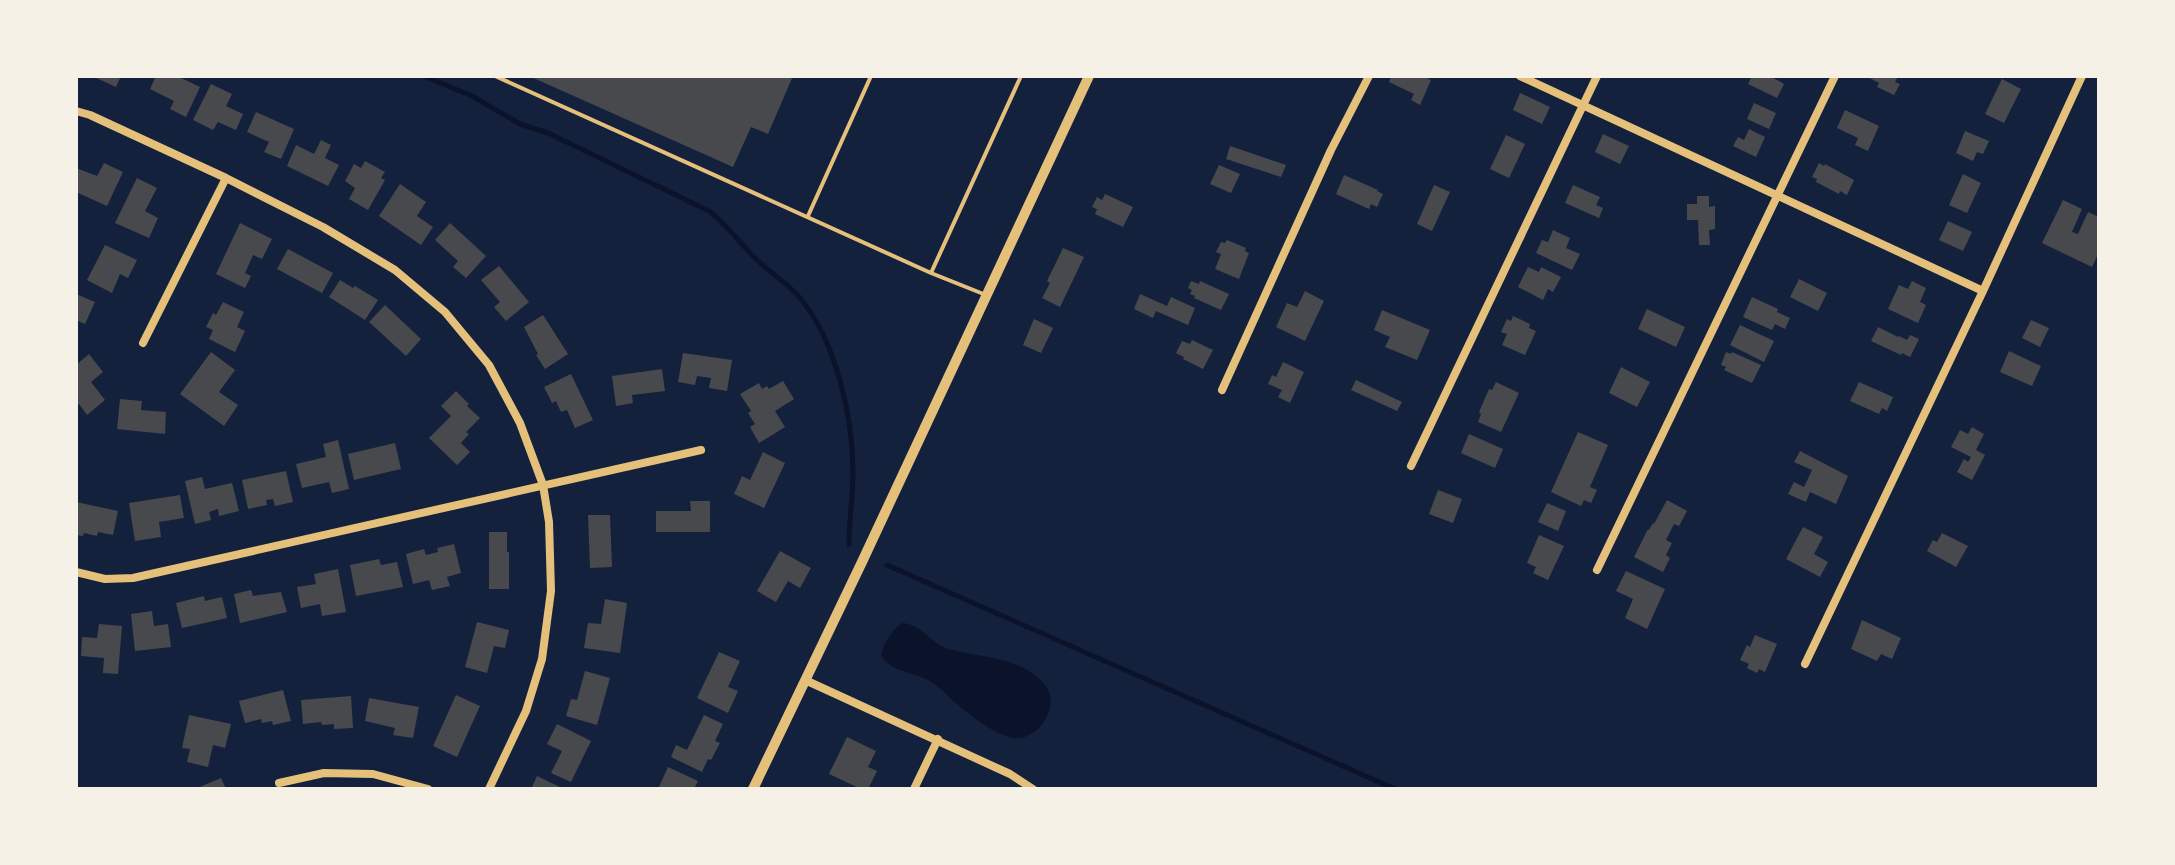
<svg xmlns="http://www.w3.org/2000/svg" width="2175" height="865" font-family="Barlow,sans-serif">
  <rect width="100%" height="100%" fill="#14213d"/>
  <!-- water -->
  <path fill="#0b132b" d="M902 623C922 624 931 644 949 649 977 657 1007 656 1032 673 1039 678 1049 687 1050 696 1054 718 1031 744 1009 737 982 728 959 706 938 687 919 670 895 676 881 656 884 641 891 632 902 623Z"/>
  <g fill="none" stroke-linecap="round" stroke-linejoin="round">
    <!-- stream -->
    <path stroke="#0b132b" stroke-width="5" d="M424 76 472 96 520 124 548 133 709 211C727 225 740 243 756 259 770 273 789 284 801 299 836 342 853 417 853 472 853 496 849 521 849 545
      M887 565 1395 789"/>
  </g>
  <!-- building -->
  <path fill="#48494c" d="M92 76H121L116 87Z
    M156 76H177L200 87 186 117 170 109 174 101 150 89Z
    M529 76H793L768 134 751 127 733 167Z
    M1391 76H1430L1428 79 1431 80 1420 105 1411 100 1414 94 1389 82Z
    M1752 76H1770L1784 84 1777 98 1748 84Z
    M1866 76H1898L1895 82 1900 84 1894 95 1877 87 1879 83Z
    M2002 79 2021 89 2004 123 1985 114Z
    M211 84 232 94 226 106 243 114 236 130 218 122 213 130 193 120Z
    M1520 93 1550 107 1542 124 1513 110Z
    M1754 103 1776 113 1769 129 1747 119Z
    M1845 110 1879 126 1868 151 1855 145 1858 138 1837 128Z
    M256 112 294 129 281 159 264 152 269 142 247 132Z
    M1749 129 1765 137 1756 157 1733 146 1738 137 1744 140Z
    M1965 131 1989 141 1983 154 1977 152 1973 161 1956 153Z
    M1603 134 1629 146 1620 164 1595 152Z
    M1506 135 1525 144 1509 178 1490 169Z
    M321 140 331 145 325 158 339 165 328 186 287 166 296 145 314 154Z
    M1230 146 1286 165 1281 177 1226 159Z
    M365 161 385 172 381 178 385 180 368 210 349 199 355 188 345 181 354 164 361 168Z
    M104 163 123 172 107 206 76 192V168L97 176Z
    M1819 163 1824 166 1825 164 1854 180 1847 195 1840 191 1839 194 1816 182 1817 179 1812 177Z
    M1219 165 1240 174 1231 193 1210 184Z
    M1963 174 1981 183 1967 213 1949 205Z
    M1344 175 1378 190 1377 191 1383 194 1377 207 1371 204 1369 209 1336 194Z
    M137 178 157 188 145 211 158 218 149 238 115 223Z
    M400 184 426 202 417 216 433 227 421 245 379 216Z
    M1434 185 1450 192 1432 231 1417 224Z
    M1573 185 1600 197 1596 205 1603 208 1599 218 1565 203Z
    M1105 194 1133 207 1123 227 1095 214 1097 209 1092 207 1097 197 1102 200Z
    M1697 196H1709V207L1715 206V229L1709 230 1710 245H1699L1698 220H1687V204H1697Z
    M2063 200 2082 209 2072 232 2078 234 2088 212 2099 217V252L2092 267 2042 243Z
    M1948 221 1972 232 1963 251 1939 240Z
    M240 223 272 239 262 259 253 255 245 273 251 276 245 288 216 274Z
    M450 223 486 256 466 278 453 267 458 261 435 240Z
    M1553 230 1570 238 1566 248 1580 254 1572 270 1536 253 1542 240 1548 242Z
    M1227 240 1246 248 1245 251 1249 253 1239 279 1215 269 1221 254 1216 252 1221 242 1225 243Z
    M105 245 137 260 128 278 120 274 112 293 87 280Z
    M1063 248 1084 257 1060 307 1042 298 1050 283 1047 281Z
    M288 249 333 273 322 293 277 269Z
    M499 266 529 302 506 321 494 307 500 302 481 280Z
    M1528 267 1539 272 1541 267 1561 277 1553 292 1548 289 1543 300 1518 287Z
    M1799 279 1827 293 1818 311 1790 297Z
    M340 280 353 288 355 286 378 300 365 320 329 297Z
    M1191 281 1199 284 1200 281 1229 294 1221 310 1194 298 1195 296 1190 294 1192 290 1188 288Z
    M1912 281 1926 288 1920 302 1926 305 1918 323 1888 309 1899 285 1908 289Z
    M1305 291 1324 301 1305 341 1276 327 1287 303 1297 307Z
    M76 294 95 302 85 324 76 320Z
    M1140 294 1167 306 1171 297 1195 308 1188 325 1156 311 1153 318 1134 309Z
    M1752 297 1778 309 1777 312 1790 318 1785 329 1775 324 1772 330 1743 317Z
    M223 302 244 312 237 327 245 331 235 352 209 339 213 330 206 327 213 313 216 315Z
    M385 305 421 339 406 356 369 322Z
    M1647 309 1685 327 1676 347 1638 329Z
    M1382 310 1430 330 1417 360 1385 347 1390 337 1374 330Z
    M543 315 568 354 545 369 536 355 538 354 524 327Z
    M1513 316 1530 324 1529 328 1536 331 1525 355 1502 345 1507 334 1501 332 1507 319 1511 321Z
    M1034 319 1053 328 1041 353 1023 345Z
    M2031 320 2049 328 2040 347 2022 338Z
    M1740 325 1774 341 1764 362 1730 345Z
    M1878 327 1898 337 1899 336 1907 340 1910 335 1919 339 1910 357 1902 353 1901 355 1871 341Z
    M1192 340 1213 350 1203 369 1183 359 1184 357 1176 353 1182 341 1190 344Z
    M2009 351 2041 366 2032 386 2000 372Z
    M211 352 235 370 219 392 238 405 224 426 180 394Z
    M1726 352 1731 354 1732 352 1761 365 1752 383 1724 370 1726 367 1721 365Z
    M683 353 732 360 727 391 709 388 711 378 697 376 695 385 678 382Z
    M89 354 103 372 91 382 105 400 87 415 79 404 76 406V365Z
    M1283 362 1304 372 1290 403 1278 397 1282 390 1268 384 1272 375 1276 377Z
    M1621 367 1650 382 1637 407 1609 393Z
    M662 369 665 391 632 395 633 403 616 406 612 376Z
    M571 374 593 420 575 428 567 410 561 412 556 401 552 403 544 387Z
    M1356 380 1402 402 1397 411 1351 390Z
    M783 381 794 399 775 411 785 427 759 443 750 427 755 424 748 413 751 411 740 394 759 383 762 389 767 386 769 389Z
    M1496 382 1519 393 1501 432 1478 422 1481 414 1479 412 1489 389 1492 390Z
    M1859 382 1893 397 1887 411 1882 408 1879 414 1850 401Z
    M456 391 469 404 467 406 480 418 466 432 469 434 461 443 470 452 457 465 429 438 451 416 441 406Z
    M120 399 142 401 141 410 166 412 165 434 117 429Z
    M1972 427 1984 434 1976 450 1985 455 1972 480 1957 472 1964 459 1968 462 1971 457 1951 447 1960 430 1968 434Z
    M1578 432 1608 445 1590 487 1597 490 1591 503 1584 500 1581 506 1551 492Z
    M1469 434 1503 449 1495 468 1461 453Z
    M338 440 349 489 332 493 329 482 302 488 296 464 326 457 323 444Z
    M395 443 401 469 354 480 348 454Z
    M1800 451 1848 476 1836 504 1810 492 1806 502 1788 494 1794 482 1804 487 1812 470 1794 462Z
    M763 452 785 463 764 508 734 494 742 476 750 480Z
    M286 471 293 502 275 506 273 499 266 500 267 505 248 509 242 480Z
    M202 477 205 489 232 483 239 511 219 516 218 509 209 512 211 520 195 524 185 481Z
    M1438 490 1462 499 1453 523 1429 514Z
    M180 495 184 518 159 522 161 537 135 541 129 503Z
    M1667 500 1687 511 1679 526 1674 524 1666 540 1672 543 1666 555 1670 558 1663 572 1634 557 1648 529 1649 530 1653 523 1654 524Z
    M690 501H710V532H656V511H691Z
    M76 502 118 511 113 535 98 532 97 536 84 533 83 536 76 535Z
    M1547 503 1566 511 1558 531 1538 522Z
    M588 515H610L612 567 590 568Z
    M1803 527 1823 537 1814 554 1828 562 1820 577 1786 559Z
    M489 532H507V552H509V589H489Z
    M1942 533 1968 546 1956 567 1927 551 1933 540 1937 542Z
    M1539 535 1564 546 1548 580 1533 573 1536 567 1527 563Z
    M454 544 461 573 447 577 450 586 432 590 429 580 413 584 406 554 424 549 426 555 438 552 437 548Z
    M780 551 811 568 800 588 788 581 776 602 757 591Z
    M379 559 381 565 397 562 403 587 356 596 350 565Z
    M338 569 346 612 322 616 320 604 301 608 297 587 316 584 314 574Z
    M1626 571 1665 589 1647 629 1625 618 1633 599 1616 591Z
    M251 590 253 596 281 592 287 612 240 623 234 594Z
    M204 596 205 601 222 597 227 618 182 628 176 603Z
    M605 599 627 603 620 653 584 648 588 623 601 624Z
    M152 611 154 626 168 624 171 647 135 651 131 614Z
    M1862 620 1901 638 1892 659 1881 654 1877 661 1851 649Z
    M477 622 509 630 505 648 494 646 487 673 465 667Z
    M99 624 122 626 118 674 103 673 104 658 81 656 82 637 97 638Z
    M1755 635 1777 644 1765 672 1759 669 1757 673 1747 668 1749 664 1740 660 1747 645 1750 647Z
    M719 652 740 661 728 687 738 691 728 713 697 698Z
    M585 671 610 678 597 725 566 716 571 699 577 700Z
    M283 690 291 721 273 725 272 721 262 723 261 719 245 723 239 701Z
    M456 695 480 706 457 757 433 746Z
    M351 696 353 728 334 729V724L322 725 321 722 303 724 301 700Z
    M369 698 419 707 413 738 393 735 395 728 365 721Z
    M189 715 231 724 225 748 213 745 208 767 187 762 190 749 182 748Z
    M704 715 723 724 715 741 720 743 711 760 708 759 702 772 671 757 676 745 687 750Z
    M557 724 591 741 571 782 551 773 562 751 547 744Z
    M847 737 876 751 868 767 877 771 868 789H861L829 774Z
    M668 767 698 781 694 789H658Z
    M537 776 564 789H531Z
    M221 778 226 789H195Z"/>
  <g fill="none" stroke-linecap="round" stroke-linejoin="round">
    <!-- service -->
    <path stroke="#e5c07b" stroke-width="4" d="M495 76 931 273 986 295
      M808 216 871 76
      M931 273 1021 76"/>
    <!-- minor -->
    <path stroke="#e5c07b" stroke-width="8" d="M1520 76 1983 291
      M76 111 90 115 226 178 323 227 395 270 445 312 489 365 520 423 543 485 549 522 551 591 542 659 526 711 489 789
      M143 343 226 178
      M1222 390 1331 150 1369 76
      M1411 466 1597 76
      M1597 570 1835 76
      M76 572 105 579 133 578 701 450
      M1805 664 1983 291 2082 76
      M805 680 1010 774 1033 789
      M279 783 324 773 373 774 428 789
      M914 789 938 739"/>
    <!-- tertiary -->
    <path stroke="#e5c07b" stroke-width="10" d="M753 789 862 562 1089 76"/>
  </g>
  <!-- border -->
  <rect width="2175" height="865" fill="none" stroke="#f6f1e7" stroke-width="156"/>
</svg>
